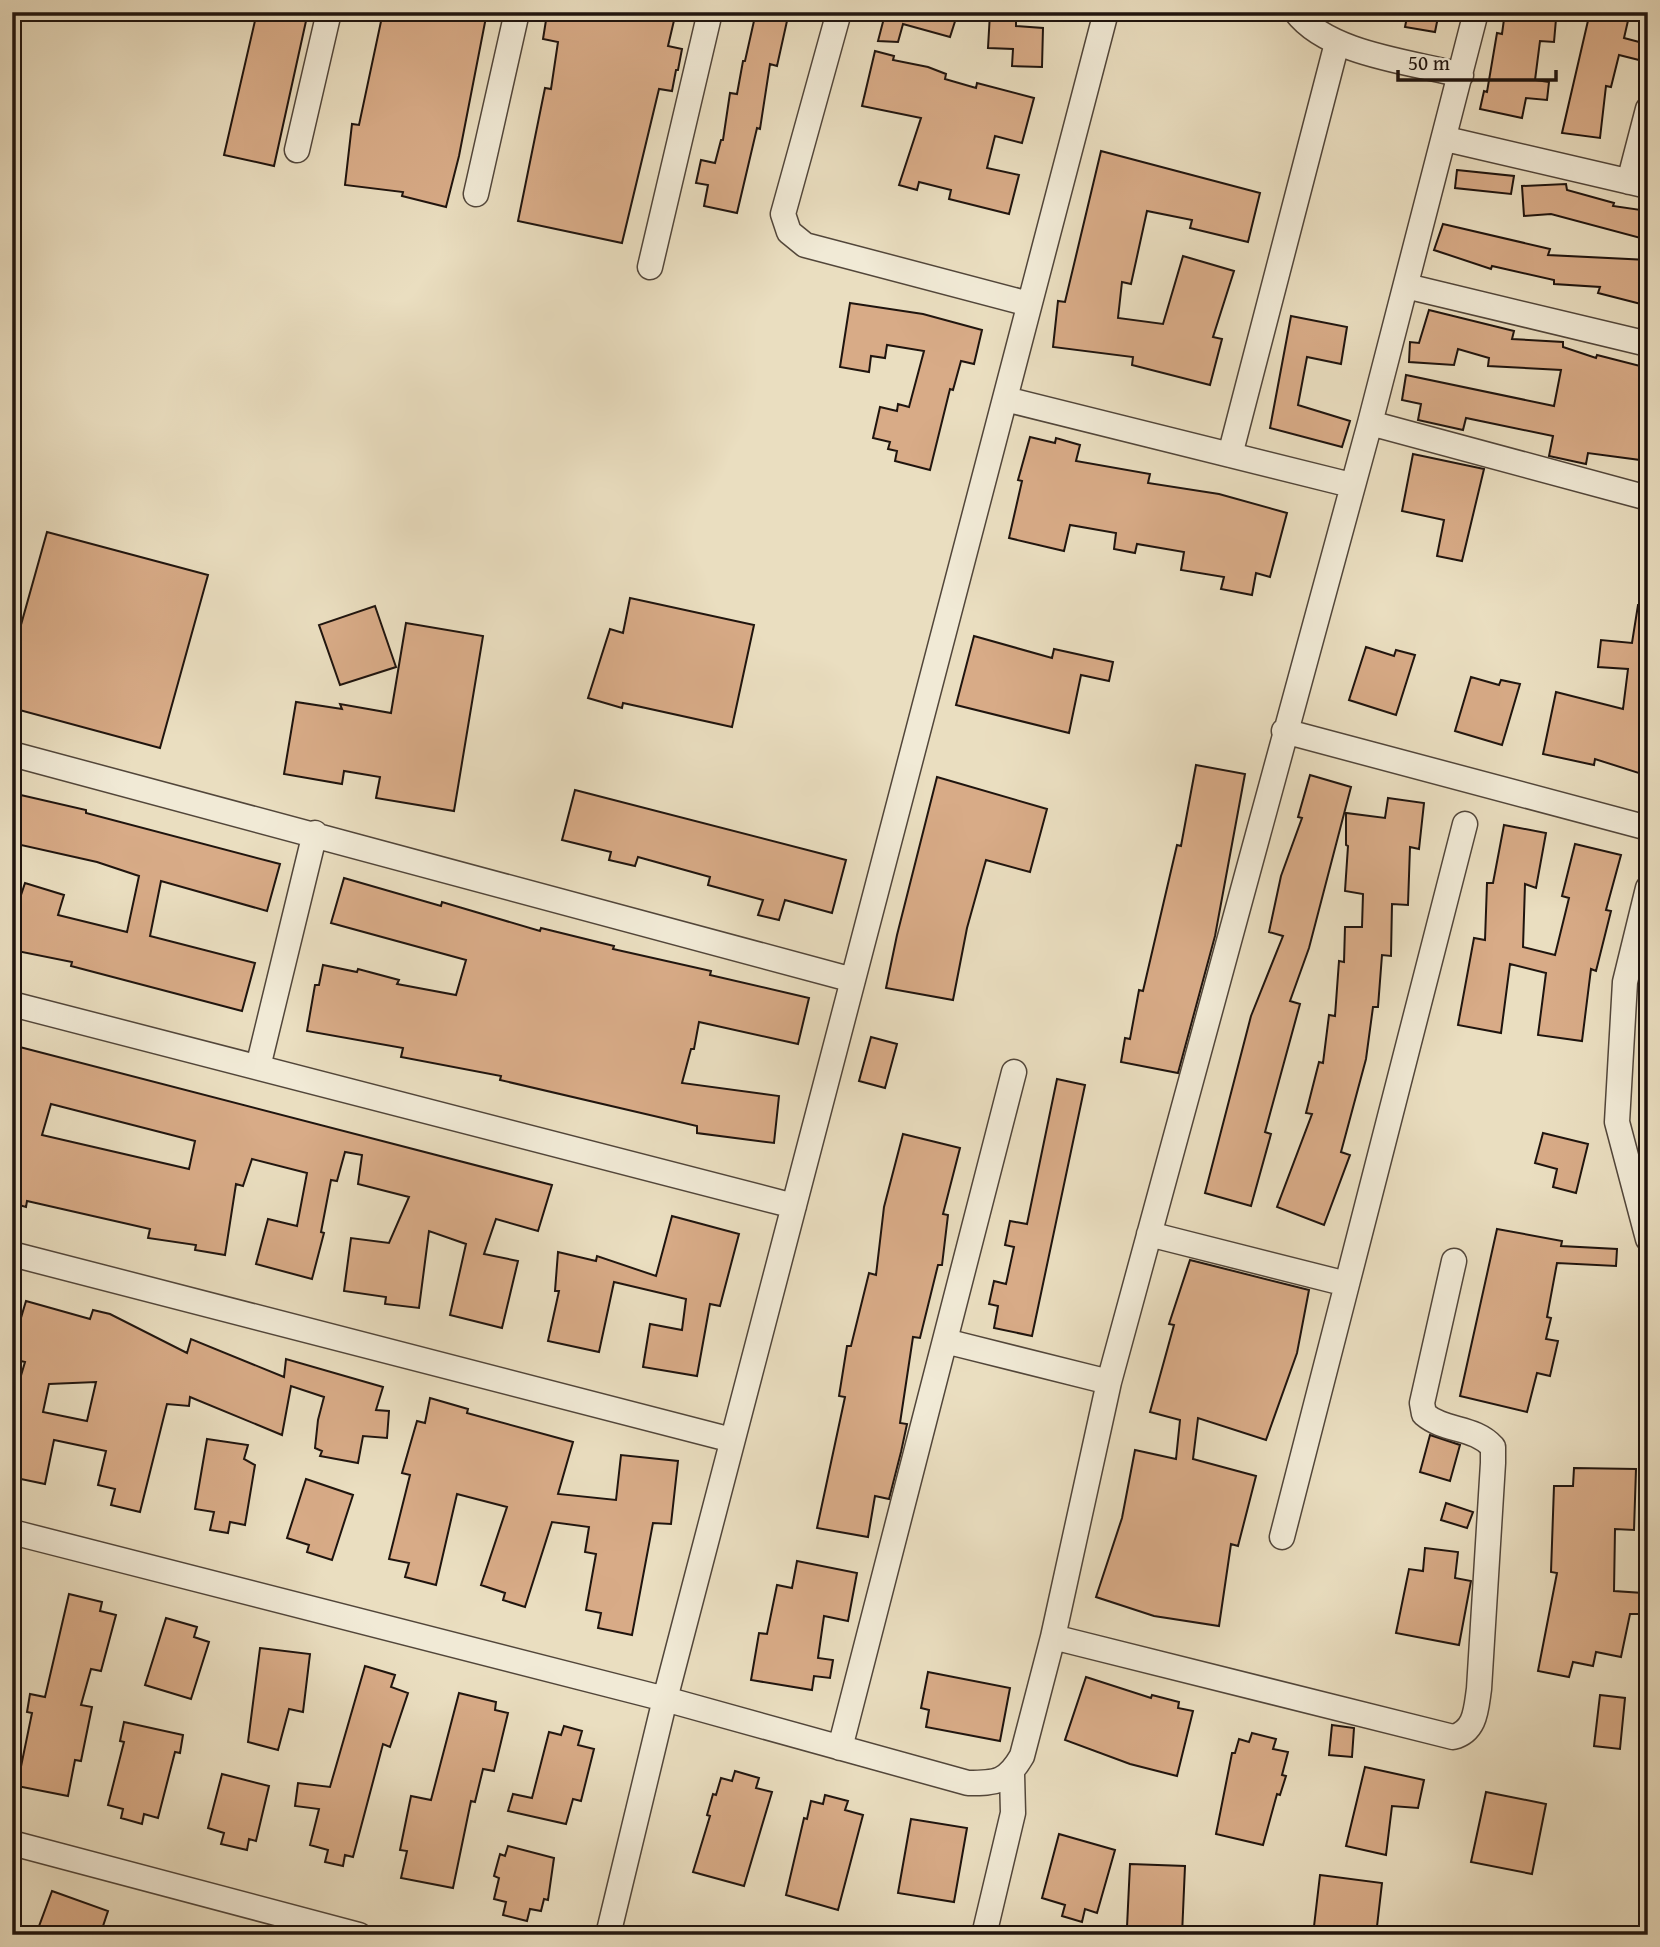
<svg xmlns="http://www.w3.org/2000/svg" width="1660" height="1947" font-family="'Gentium Book Plus',serif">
  <rect width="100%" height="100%" fill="#eadec0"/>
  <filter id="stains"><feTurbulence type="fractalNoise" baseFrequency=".00286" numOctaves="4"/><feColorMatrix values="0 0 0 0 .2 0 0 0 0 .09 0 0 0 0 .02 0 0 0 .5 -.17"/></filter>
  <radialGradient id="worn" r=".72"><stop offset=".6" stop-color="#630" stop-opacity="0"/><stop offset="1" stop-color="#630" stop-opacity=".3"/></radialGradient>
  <!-- building -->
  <path fill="#d8ab87" stroke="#1f140e" stroke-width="2" fill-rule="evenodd" d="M257 12H308L274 166 224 155Z
    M383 12H487L459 156 446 207 402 196 403 192 345 185 352 124 359 125Z
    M571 12H676L668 46 682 49 678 70H676L672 91 659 89 622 243 518 221 545 88 551 89 558 42 543 39 547 14 570 18Z
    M756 12H789L777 66 770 64 760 129 757 128 737 213 704 206 708 185 696 183 701 160 715 163 721 140H723L730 93 737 94 743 61H745Z
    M881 12H958L950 37 903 24 898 42 878 41 884 18 880 17Z
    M1408 12H1439L1435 32 1405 27Z
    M1505 12 1556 19 1554 42 1540 41 1535 80 1549 82 1547 100 1526 98 1522 118 1480 109 1484 91 1487 92 1497 33 1502 34Z
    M1590 12H1630L1624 38 1643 43 1639 60 1619 55 1611 87 1606 86 1600 138 1562 133Z
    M990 13 1016 15V26L1043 28 1042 67 1012 66 1013 49 988 48Z
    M875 51 894 56 893 60 928 67 946 74 945 79 976 88 977 83 1034 98 1022 143 995 136 987 168 1019 175 1009 214 949 199 951 190 919 182 917 190 899 185 921 118 862 106Z
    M1101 151 1260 193 1248 242 1190 228 1192 220 1147 211 1131 284 1122 282 1118 318 1163 324 1183 256 1234 271 1213 337 1222 339 1210 385 1132 365 1133 357 1053 347 1058 301 1065 302Z
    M1457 170 1514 176 1511 194 1455 188Z
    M1566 184 1567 190 1614 203 1613 206 1648 211V240L1551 214 1524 216 1522 186Z
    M1443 224 1550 249 1548 255 1648 260V278L1641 304 1598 293 1600 287 1554 284V280L1492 266 1491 269 1434 250Z
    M850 303 923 314 982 330 974 364 961 361 953 390 950 389 930 470 895 461 897 451 888 449 890 442 873 438 880 407 897 411 898 404 909 407 924 351 887 345 885 358 871 356 869 372 840 367Z
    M1429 310 1514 331 1512 339 1563 342V347L1596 358 1597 355 1648 368V461L1588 453 1586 464 1549 456 1553 436 1466 418 1463 430 1418 420 1421 404 1402 400 1406 375 1554 406 1561 370 1488 366 1489 358 1458 349 1454 365 1409 362 1410 342 1419 343Z
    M1291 316 1347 327 1341 364 1307 357 1298 405 1350 421 1342 447 1270 428Z
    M1030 437 1055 443 1056 438 1080 445 1076 461 1150 474 1148 483 1219 494 1287 513 1270 577 1256 573 1252 595 1221 589 1224 577 1181 570 1184 552 1137 544 1135 553 1114 549 1116 533 1070 525 1064 551 1009 538 1022 481 1018 480Z
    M1413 454 1484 469 1462 561 1437 556 1444 520 1402 511Z
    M47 532 208 575 160 748 12 708V657Z
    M630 598 754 625 732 727 623 703 622 708 588 698 610 629 623 633Z
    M1638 605 1648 606V776L1595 759 1594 765 1543 754 1556 692 1623 709 1628 669 1598 667 1601 640 1632 643Z
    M375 606 396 667 340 685 319 625Z
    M406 623 483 636 454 811 376 798 380 777 344 771 342 784 284 774 296 702 342 709 340 704 391 713Z
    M974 636 1052 658 1054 649 1113 662 1109 681 1081 675 1069 733 956 705Z
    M1366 647 1394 656 1396 650 1415 655 1396 715 1349 700Z
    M1471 677 1499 685 1501 680 1520 684 1502 745 1455 731Z
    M1196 765 1245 774 1215 936 1178 1073 1121 1062 1125 1038 1130 1039 1139 990 1143 991 1177 845 1181 846Z
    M1310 775 1351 787 1309 948 1290 1001 1300 1004 1265 1132 1271 1134 1251 1206 1205 1193 1251 1016 1283 936 1269 932 1281 876 1302 818 1298 817Z
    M937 777 1047 809 1030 872 986 860 967 928 953 1000 886 988 897 935Z
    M575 790 846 860 832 913 785 900 779 920 758 915 763 900 708 885 710 877 638 857 635 866 609 860 611 852 562 840Z
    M12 793 86 810V813L280 864 267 911 161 881 150 936 255 963 242 1011 71 966 72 962 12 950V903L18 904 25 883 64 895 58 915 127 932 139 876 97 862 12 843Z
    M1388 798 1424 803 1419 849 1410 847 1408 905 1392 904 1391 956 1382 955 1378 1007H1373L1366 1059 1341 1152 1350 1155 1324 1225 1277 1207 1312 1114 1306 1113 1319 1062 1323 1063 1329 1015 1335 1016 1339 961 1344 962 1345 927H1362L1363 894 1345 891 1348 846 1346 845V813L1385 818Z
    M1504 825 1546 833 1536 888 1525 884 1523 947 1555 955 1569 898 1562 896 1575 844 1621 855 1606 910 1611 911 1596 971 1591 969 1582 1041 1538 1035 1546 973 1510 964 1501 1033 1458 1025 1474 938 1485 940 1487 883H1493Z
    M344 878 441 906 442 902 540 931 541 928 614 946 613 949 711 971 710 975 809 998 798 1044 699 1022 694 1049H691L682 1083 779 1096 774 1143 697 1133V1126L500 1080 501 1076 401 1057 403 1048 307 1031 315 985H319L323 965 357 972 358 969 399 980 397 984 456 995 466 960 331 923Z
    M871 1037 897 1044 885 1088 859 1081Z
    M12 1045 552 1185 538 1231 496 1219 484 1254 518 1261 502 1328 450 1315 466 1244 429 1231 419 1308 385 1304 386 1297 344 1291 351 1238 389 1243 409 1197 358 1184 362 1155 345 1152 337 1181 331 1180 321 1232 324 1233 312 1279 256 1264 268 1219 297 1226 307 1173 252 1159 243 1186 236 1184 225 1255 195 1250 196 1245 148 1238 150 1229 27 1201 26 1207 12 1203ZM51 1104 195 1141 189 1169 42 1135Z
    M1057 1079 1085 1085 1032 1336 994 1328 998 1306 989 1304 994 1281 1006 1284 1014 1247 1005 1245 1010 1221 1027 1224Z
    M1543 1133 1588 1144 1576 1193 1553 1187 1557 1169 1535 1163Z
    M903 1134 960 1148 943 1214 948 1215 942 1265H938L920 1338 913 1337 900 1423 907 1424 901 1452 889 1499 875 1496 868 1537 817 1528 845 1397 839 1396 847 1346H851L869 1273 876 1275 884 1207Z
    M672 1216 739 1234 720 1306 710 1304 697 1376 643 1367 650 1324 682 1330 686 1299 614 1282 599 1352 548 1341 559 1291H555L558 1252 596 1261 597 1256 656 1276Z
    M1497 1229 1562 1241 1561 1246 1617 1249 1616 1266 1557 1263 1547 1317 1551 1318 1546 1339 1558 1341 1550 1376 1537 1373 1527 1412 1460 1396Z
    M1190 1260 1309 1290 1297 1353 1266 1440 1198 1418 1193 1459 1256 1476 1238 1546 1231 1544 1219 1626 1154 1616 1096 1597 1122 1518 1135 1450 1176 1459 1180 1420 1150 1412 1174 1325 1169 1324Z
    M26 1301 90 1319 93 1310 110 1314 187 1353 191 1339 284 1377 286 1359 383 1387 376 1410 389 1411 387 1438 363 1436 358 1463 320 1456 322 1451 315 1448 318 1420 324 1397 291 1386 282 1435 190 1397 189 1406 167 1404 140 1512 111 1505 115 1489 98 1485 106 1451 54 1440 45 1484 16 1478 19 1461 12 1460V1406L25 1362 12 1359V1348ZM96 1382 87 1421 43 1412 49 1384Z
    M430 1398 468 1409 467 1413 573 1442 558 1494 616 1500 621 1455 678 1461 671 1524 653 1523 632 1635 598 1628 601 1613 586 1610 596 1554 585 1552 589 1527 552 1522 525 1607 503 1600 505 1593 481 1585 507 1507 457 1494 436 1585 405 1577 409 1563 389 1559 410 1475 402 1473 417 1421 425 1423Z
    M1430 1435 1460 1445 1450 1481 1420 1472Z
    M207 1439 248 1445 244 1459 255 1465 245 1525 230 1522 228 1533 210 1530 214 1512 195 1509Z
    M1574 1468 1636 1469 1634 1530 1615 1529 1614 1591 1643 1593 1642 1614H1630L1621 1657 1596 1652 1593 1666 1573 1662 1569 1677 1538 1671 1557 1573 1551 1572 1554 1486H1573Z
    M306 1479 353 1495 332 1560 307 1552 309 1545 287 1538Z
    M1446 1503 1473 1512 1467 1528 1441 1520Z
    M1425 1548 1458 1552 1455 1578 1471 1581 1459 1645 1396 1633 1409 1569 1423 1571Z
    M797 1561 857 1573 848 1621 824 1616 818 1658 833 1660 830 1678 814 1676 812 1690 751 1680 759 1633 767 1634 777 1585 792 1588Z
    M69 1594 102 1602 100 1611 116 1615 101 1671 91 1669 81 1705 92 1707 81 1761 75 1760 68 1796 17 1786 32 1713 27 1712 30 1694 45 1697Z
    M166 1618 197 1627 194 1637 209 1642 191 1699 145 1685Z
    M260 1648 310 1654 303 1712 289 1709 278 1750 248 1742Z
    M365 1666 395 1675 391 1687 408 1693 390 1747 383 1744 353 1857 345 1855 343 1866 325 1862 328 1850 310 1845 319 1809 295 1806 298 1783 330 1787Z
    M928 1672 1010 1688 1000 1741 926 1727 929 1710 921 1708Z
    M1086 1677 1151 1698 1152 1695 1179 1702 1178 1708 1193 1711 1177 1776 1130 1764 1065 1740Z
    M459 1693 496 1702 495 1710 508 1713 494 1771 483 1769 475 1802 471 1801 453 1888 401 1878 407 1851 400 1850 411 1796 431 1800Z
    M1600 1695 1625 1698 1620 1749 1594 1746Z
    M124 1722 183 1735 180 1753 175 1752 158 1818 144 1814 142 1824 121 1818 123 1809 108 1805 124 1742 120 1741Z
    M1332 1725 1354 1728 1352 1757 1329 1755Z
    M564 1726 582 1731 578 1745 594 1749 581 1801 573 1799 566 1824 508 1811 513 1794 532 1798 549 1732 561 1735Z
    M1252 1733 1276 1739 1273 1749 1288 1752 1282 1775 1286 1776 1280 1795 1277 1794 1263 1845 1216 1834 1232 1753H1235L1239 1739 1249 1742Z
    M1365 1767 1424 1780 1418 1808 1392 1806 1386 1855 1346 1846Z
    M735 1771 759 1778 756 1788 772 1792 744 1886 693 1872 710 1816 707 1815 713 1794 716 1795 721 1778 732 1781Z
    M222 1774 269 1786 256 1841 249 1839 247 1850 221 1844 224 1833 208 1828Z
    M1486 1792 1546 1804 1532 1874 1471 1862Z
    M825 1795 848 1801 845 1810 863 1815 838 1910 786 1895 804 1818 807 1819 811 1801 823 1804Z
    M911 1819 967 1828 954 1902 898 1893Z
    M1059 1834 1115 1850 1097 1913 1085 1909 1082 1922 1062 1916 1065 1905 1042 1898Z
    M508 1846 554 1858 548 1900 544 1899 541 1911 530 1909 527 1921 503 1915 506 1902 494 1899 499 1878 494 1876 500 1854 505 1856Z
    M1130 1864 1185 1866 1182 1935H1131L1132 1927H1127Z
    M1320 1875 1382 1883 1376 1935H1313Z
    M52 1891 108 1911 100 1935H53L38 1929Z"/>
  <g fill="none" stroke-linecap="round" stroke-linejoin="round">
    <!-- street casing -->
    <g stroke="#52463a" stroke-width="27">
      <path id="street" d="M839 12 783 214 789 232 805 245 1029 304
        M1296 12C1328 54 1411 62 1461 75
        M1446 139 1648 186
        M297 150 329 12
        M1629 182 1648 109
        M476 194 517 12
        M650 267 710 12
        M1406 286 1648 344
        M1005 399 1351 485
        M1370 423 1648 498
        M1230 455 1337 43
        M1284 731 1648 828
        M12 754 853 980
        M1648 888 1625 982 1617 1122 1648 1239
        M12 1004 794 1206
        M258 1067 315 833
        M1149 1234 1347 1284 1465 824
        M12 1254 732 1440
        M945 1341 1109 1382
        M12 1532 665 1699 968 1783C997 1783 1007 1782 1022 1756L1053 1637 1109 1382 1370 423 1476 12
        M1282 1537 1347 1284
        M1053 1637 1453 1737C1476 1731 1476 1709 1479 1689L1493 1463V1447C1474 1426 1445 1432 1424 1414L1422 1403 1454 1261
        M840 1748 1014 1072
        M12 1843 359 1935
        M608 1935 665 1699 1106 12
        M984 1935 1013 1813 1012 1774"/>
    </g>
    <!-- street -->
    <use href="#street" stroke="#f1ead6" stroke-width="24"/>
  </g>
  <!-- margin -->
  <rect width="1660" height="1947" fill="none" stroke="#eadec0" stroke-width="42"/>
  <rect x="14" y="14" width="1632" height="1919" fill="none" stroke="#1f140e" stroke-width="3.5"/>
  <rect x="21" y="21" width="1618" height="1905" fill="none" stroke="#1f140e" stroke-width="2"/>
  <!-- scale -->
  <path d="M1398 70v10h158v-10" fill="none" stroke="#1f140e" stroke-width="3.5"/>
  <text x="1408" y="70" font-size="21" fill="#1f140e" stroke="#f1ead6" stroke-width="5" paint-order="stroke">50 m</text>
  <rect width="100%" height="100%" filter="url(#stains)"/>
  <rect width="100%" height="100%" fill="url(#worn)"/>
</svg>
